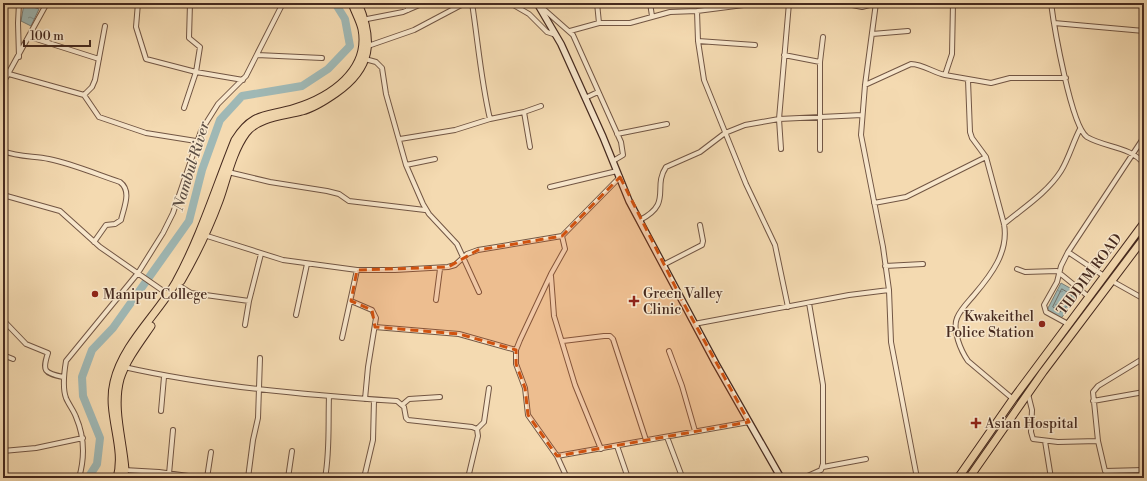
<svg xmlns="http://www.w3.org/2000/svg" width="1147" height="481" font-family="'Libre Bodoni',serif">
  <defs>
    <pattern id="water-ripples" width="26" height="14" patternUnits="userSpaceOnUse"><rect width="26" height="14" fill="#9fb8b5"/><path d="M2 4q2-2 4 0t4 0M15 11q2-2 4 0t4 0" fill="none" stroke="#839693"/></pattern>
  </defs>
  <rect width="100%" height="100%" fill="#f4dab1"/>
  <filter id="stains"><feTurbulence type="fractalNoise" baseFrequency=".005" numOctaves="4"/><feColorMatrix values="0 0 0 0 .2 0 0 0 0 .09 0 0 0 0 .02 0 0 0 .5 -.17"/></filter>
  <radialGradient id="worn" r=".72"><stop offset=".6" stop-color="#630" stop-opacity="0"/><stop offset="1" stop-color="#630" stop-opacity=".3"/></radialGradient>
  <!-- water -->
  <path fill="url(#water-ripples)" stroke="#7b7f79" d="M24 4 39 9 31 26 21 21Z
    M1061 283 1077 292 1072 306 1061 318 1048 311V308Z"/>
  <g fill="none" stroke-linecap="round" stroke-linejoin="round">
    <!-- shore -->
    <path stroke="#72716a" stroke-width="1" d="M1062 289 1072 295 1069 304 1060 312 1053 307Z"/>
    <!-- river -->
    <path stroke="#9fb8b5" stroke-width="8" d="M88 478 97 464 100 438 83 396 82 377 92 350 113 328 189 221 202 170 220 120 242 96 302 86 328 69 350 46 345 19 335 3"/>
    <!-- street casing -->
    <g stroke="#725644" stroke-width="6">
      <path id="street" d="M138 3 136 27 146 59 196 72 243 80
        M407 3 408 10
        M472 3C478 42 481 81 490 119
        M510 3 529 14 547 32 556 35
        M597 3 599 23
        M650 3 652 16
        M843 3 862 7 877 3
        M876 3 865 85 861 135 883 247 889 290 891 342 917 478
        M1051 3C1054 26 1071 126 1087 137 1106 148 1130 146 1144 164
        M246 4V3
        M539 5 573 35 621 142 623 155 613 161
        M697 11 698 41 704 80 746 184 775 245 788 307
        M362 20 403 12 424 3
        M1054 23 1144 31
        M570 31 599 23H630L670 12 697 11 759 3
        M872 34 908 31
        M30 37 99 59
        M698 41 755 45
        M368 46 414 30 465 3
        M257 55 322 58
        M784 55 820 62V150
        M19 57 18 23 19 3
        M365 59 376 62 382 68 386 94 406 165 423 204 429 214 457 244 479 292
        M820 62 823 37
        M9 74 84 95 99 117 146 133 196 141
        M945 75 991 83 1010 78H1066
        M968 80 970 132 972 138 986 157 1004 224C1009 252 991 275 974 295 968 302 960 310 957 318 952 330 961 351 968 361L1013 399
        M3 83 47 3
        M865 85 911 64C923 64 934 73 945 75L952 54 953 3
        M84 95 92 87 95 80 105 26
        M585 98 598 92
        M184 108 196 72 200 47 189 38 190 3
        M524 112 530 147
        M617 134 667 124
        M400 139 455 130 490 119 524 112 541 106
        M781 149 779 119 789 3
        M3 151C18 157 33 156 49 159 73 164 96 174 120 182 132 191 124 207 121 220L115 224 106 225 94 242
        M406 165 435 159
        M228 172 270 182 327 191 339 194 349 201 425 210
        M550 187 617 171
        M3 195 60 211 100 247 169 295
        M874 203 906 197 986 157
        M640 220C673 203 652 188 666 167L700 152 725 133 745 125 779 119 862 115
        M1004 224C1023 208 1047 193 1061 171 1069 158 1073 142 1080 129
        M204 235 283 260 357 270H395L448 267 455 265 467 254 478 250 562 236 620 177
        M562 236 565 249 551 274 520 340 516 350V364L525 388 528 415 557 456 567 478
        M1068 252 1104 276
        M663 265 702 245 703 241 700 225
        M885 266 923 264
        M1017 269 1025 272 1057 271 1089 297
        M551 276 554 316 575 385 601 449
        M1112 281 1144 299
        M175 283 191 293 249 301
        M436 300 440 269
        M351 301 372 310 376 318 368 367 365 399
        M296 315 307 264
        M3 320 26 344 48 353C42 371 44 373 63 377
        M694 324 849 295 889 290
        M1068 324 1046 312 1044 305 1057 282 1061 266 1068 252 1144 137
        M245 325 249 301 261 254
        M375 327 459 334 516 350
        M342 338 357 270
        M563 341 604 336H610L613 339 646 440
        M669 351 682 386 695 431
        M3 355 13 359
        M1144 358 1098 386 1093 392 1098 441 1105 471 1144 470
        M124 367C213 387 306 395 397 401L404 407 406 418 408 420 472 427 477 429 478 436 468 478
        M1028 394 1032 410 1031 432 1033 439 1058 442 1098 441
        M1093 401 1144 392
        M402 405 409 399 440 397
        M161 411 164 377
        M477 429 484 422 489 388
        M667 437 681 474
        M1045 441 1051 478
        M617 446 628 478
        M3 451 36 448 83 438
        M557 456 749 422
        M823 467 866 459
        M124 470 159 472 203 478
        M169 474 173 430
        M518 477V478
        M79 478C85 457 85 438 76 417 74 411 69 405 66 398 62 387 64 373 66 361L138 273 163 233 173 213 201 131 218 104 246 76 283 3
        M207 478 211 452
        M248 478 253 440 258 418 260 358
        M288 478 292 451
        M325 478C330 451 328 424 329 396
        M364 478 373 440 374 400
        M803 478 821 470 823 464V385L809 303"/>
    </g>
    <!-- secondary casing -->
    <g stroke="#462a1f" stroke-width="8">
      <path id="secondary" d="M537 3 561 44 603 137 629 201 716 364 781 478"/>
    </g>
    <!-- highway casing -->
    <g stroke="#462a1f" stroke-width="9">
      <path id="highway" d="M181 281C196 255 209 228 219 201 227 179 232 152 246 133 258 117 284 116 302 111 314 108 326 100 336 93 372 68 374 41 358 3
        M117 478C126 447 106 414 114 382 123 344 157 315 176 282 201 236 216 187 235 140 253 111 267 117 295 108 330 97 370 71 362 29 360 20 355 12 352 3
        M122 478 125 470C123 441 112 408 120 379 126 360 140 342 151 326
        M958 478 1013 399 1144 223
        M969 478 1043 372 1144 238"/>
    </g>
    <!-- street -->
    <use href="#street" stroke="#f8e7cc" stroke-width="4"/>
    <!-- secondary -->
    <use href="#secondary" stroke="#f8e7cc" stroke-width="5.5"/>
    <!-- highway -->
    <use href="#highway" stroke="#f4dab1" stroke-width="7"/>
  </g>
  <!-- marked area -->
  <path fill="#d0520f" fill-opacity="0.2" stroke="#d0520f" stroke-width="3" stroke-dasharray="8 5" stroke-linejoin="round" d="M620 177 683 302 749 422 557 456 528 415 525 388 516 364V350L459 334 375 327 372 310 351 301 357 270 448 267 478 250 562 236Z"/>
  <!-- markers -->
  <g fill="#8f2418" stroke="#f8e7cc" stroke-width="1.5">
    <circle cx="95" cy="294" r="4"/>
    <path d="M632 295h4v4h4v4h-4v4h-4v-4h-4v-4h4z"/>
    <circle cx="1042" cy="324" r="4"/>
    <path d="M974 417h4v4h4v4h-4v4h-4v-4h-4v-4h4z"/>
  </g>
  <g text-anchor="middle" stroke-width="3" stroke-linejoin="round" paint-order="stroke">
    <!-- street labels -->
    <g font-size="14" fill="#462a1f" stroke="#f8e7cc">
      <text transform="translate(1089 274) rotate(-53)" y="5">TIDDIM ROAD</text>
    </g>
    <!-- poi labels -->
    <g font-size="14" fill="#462a1f" stroke="#f8e7cc" text-anchor="start">
      <text x="643" y="298">Green Valley<tspan x="643" dy="16">Clinic</tspan></text>
      <text x="103" y="299">Manipur College</text>
      <text x="1034" y="321" text-anchor="end">Kwakeithel<tspan x="1034" dy="16">Police Station</tspan></text>
      <text x="985" y="428">Asian Hospital</text>
    </g>
    <!-- water labels -->
    <g font-size="15" font-style="italic" fill="#5c4e44" stroke="#f8e7cc">
      <text transform="translate(191 166) rotate(-73)" y="5">Nambul River</text>
    </g>
  </g>
  <!-- margin -->
  <rect width="1147" height="481" fill="none" stroke="#f4dab1" stroke-width="16"/>
  <rect x="4" y="4" width="1139" height="473" fill="none" stroke="#462a1f" stroke-width="2"/>
  <rect x="8" y="8" width="1131" height="465" fill="none" stroke="#462a1f"/>
  <!-- scale -->
  <path d="M24 40v6h66v-6" fill="none" stroke="#462a1f" stroke-width="2"/>
  <text x="30" y="40" font-size="12" fill="#462a1f" stroke="#f8e7cc" stroke-width="3" paint-order="stroke">100 m</text>
  <rect width="100%" height="100%" filter="url(#stains)"/>
  <rect width="100%" height="100%" fill="url(#worn)"/>
</svg>
